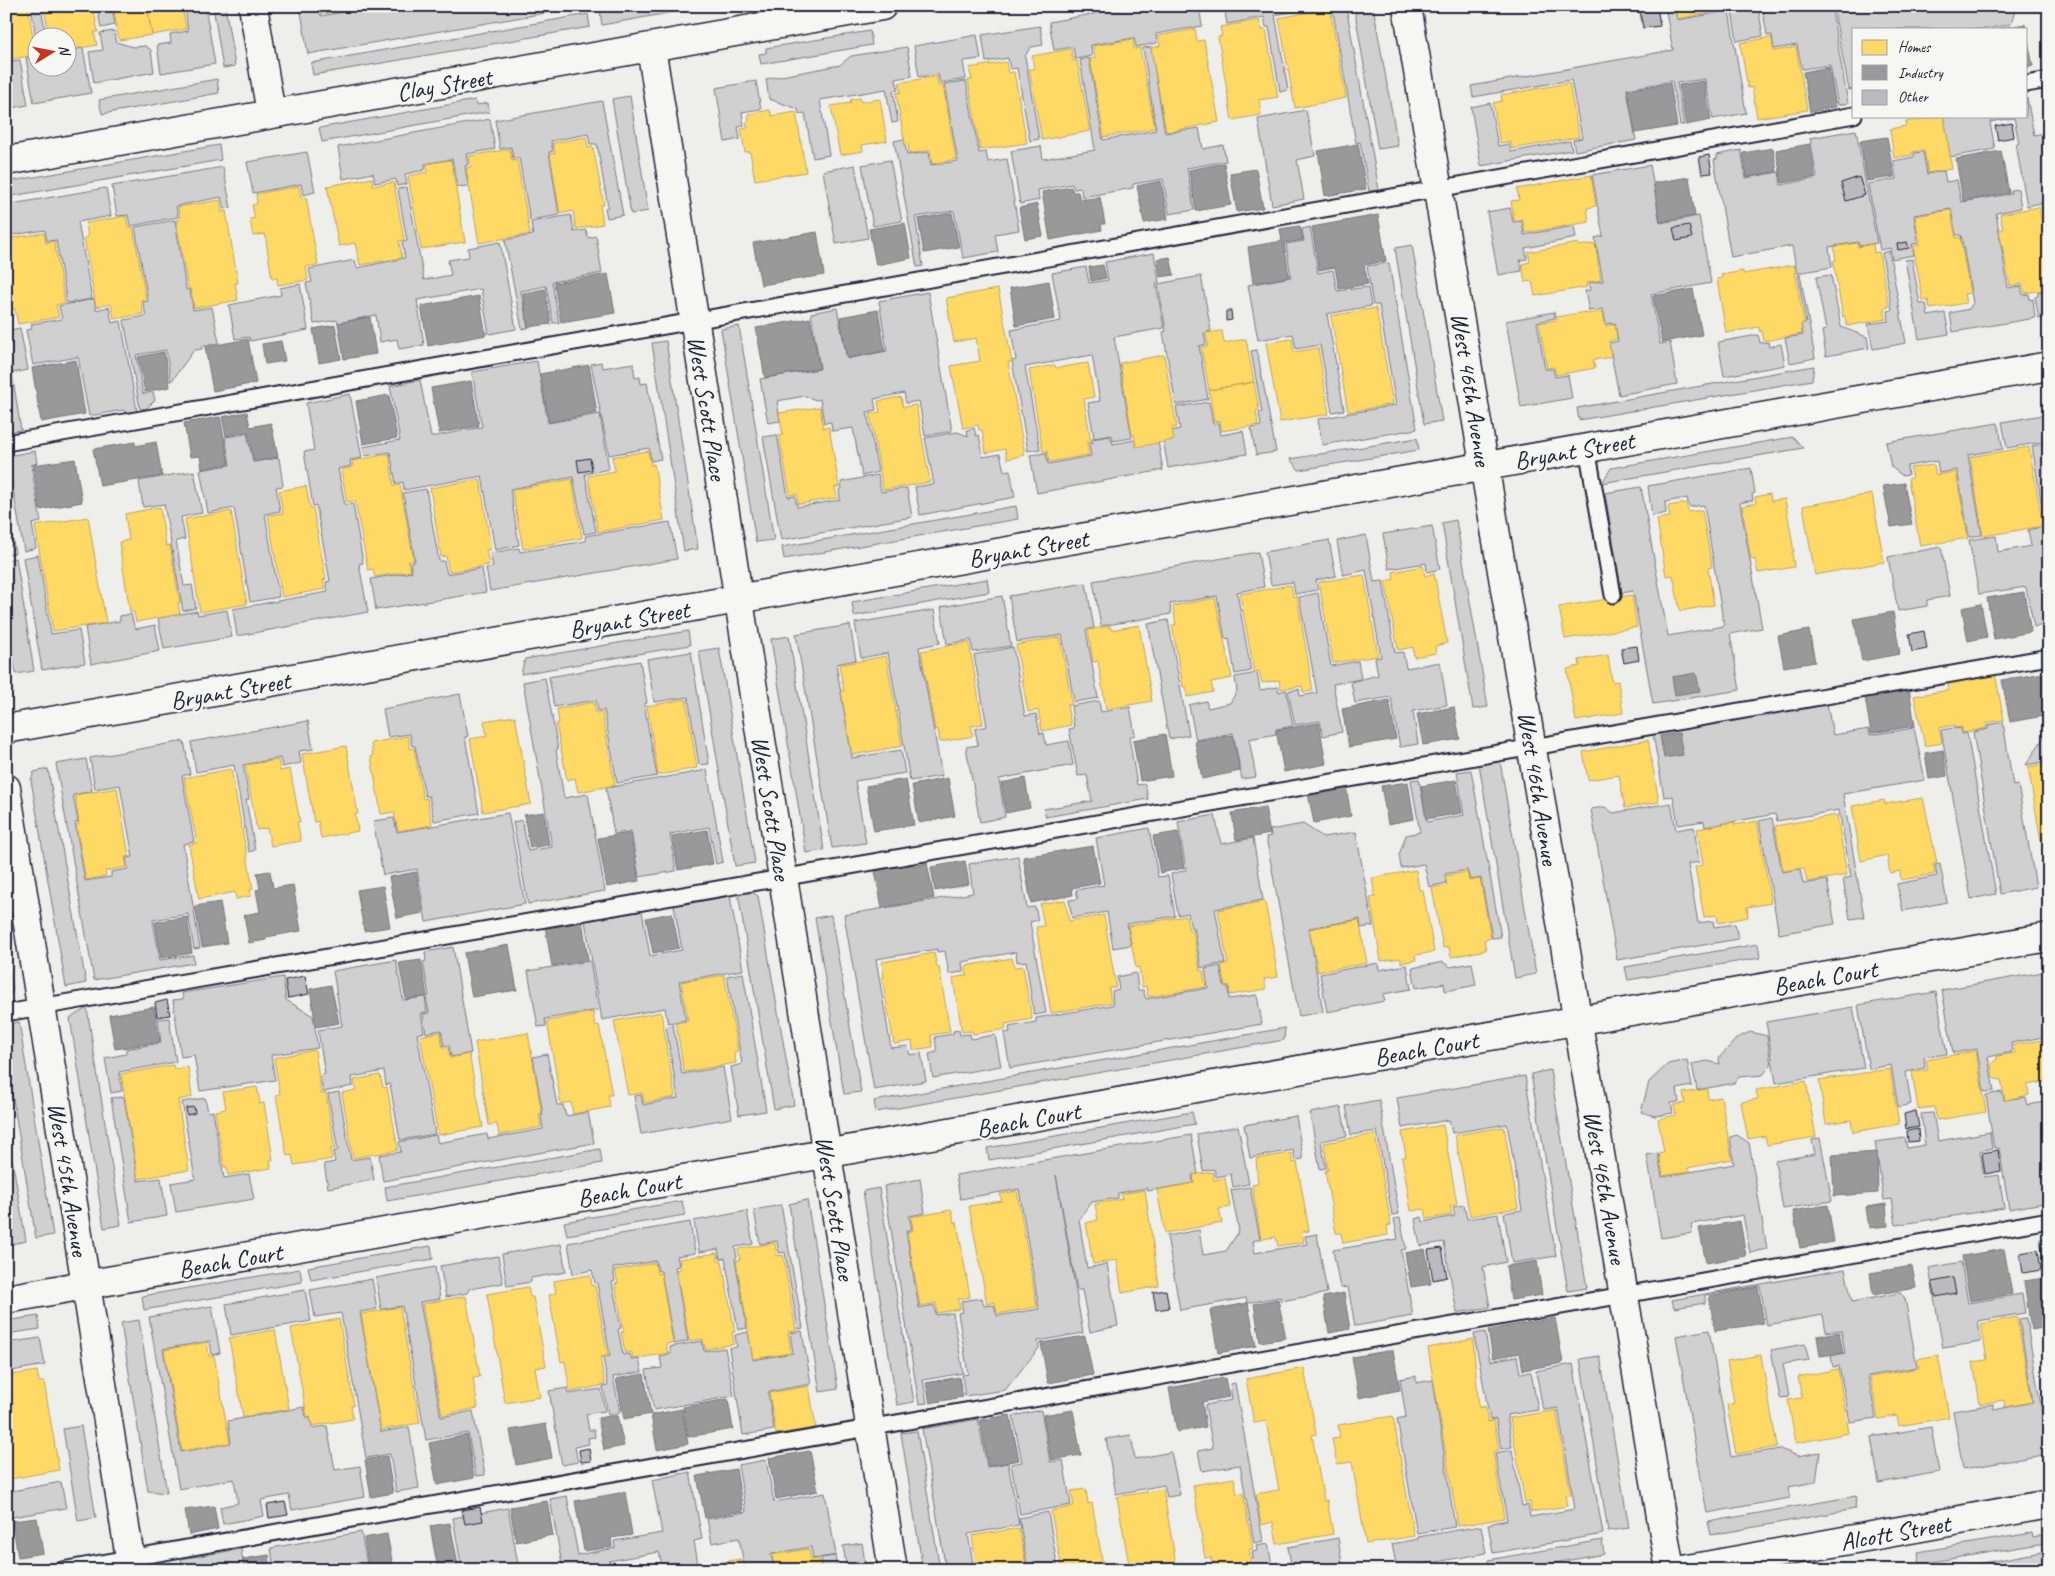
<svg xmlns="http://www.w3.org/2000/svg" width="2055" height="1576" font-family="Caveat,sans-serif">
  <rect width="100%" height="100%" fill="#eeeeeb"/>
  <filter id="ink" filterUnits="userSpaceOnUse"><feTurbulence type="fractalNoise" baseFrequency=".02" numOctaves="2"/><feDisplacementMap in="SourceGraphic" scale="10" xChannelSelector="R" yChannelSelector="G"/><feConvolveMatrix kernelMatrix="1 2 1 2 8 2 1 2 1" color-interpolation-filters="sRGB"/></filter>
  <g filter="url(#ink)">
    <!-- green -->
    <path fill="#d0d0d1" stroke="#797986" d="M31 6H41L46 37 38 38V68H68V51L83 48 91 93 34 103 26 58 34 57 33 46 37 45Z
      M97 6H112L115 25 101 28Z
      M185 6H205L215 64 161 73 157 45 171 43 170 34 188 31Z
      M213 6H225L235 66 223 68Z
      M300 6H319L321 16 378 6 574 8 308 54Z
      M631 6H707L602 25 600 12Z
      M1136 6H1199L1202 26 1156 34 1157 43 1136 47 1134 38 1091 45 1092 56 1075 59 1073 47 1054 50 1049 22Z
      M1224 6H1326L1275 15 1288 90 1280 92 1269 27H1266L1264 17 1227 24Z
      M1332 6H1346L1379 190 1369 191 1360 142 1356 143Z
      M1354 6H1373L1398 146 1378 149Z
      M1665 6H1674L1677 20 1729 11 1746 113 1713 119 1705 79 1677 83 1684 125H1680L1672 81 1627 89 1636 140 1575 151 1573 140 1582 138 1571 80 1473 97 1471 86 1673 50Z
      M1731 6H1758L1763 36 1737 41Z
      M1762 6H1831L1848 103 1838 105 1830 65 1802 69 1797 45 1774 49 1772 35H1767Z
      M1833 6H2016L2011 24 1987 29H1854V89L1849 90Z
      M588 14 590 27 313 75 311 63Z
      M1040 26 1043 45 1031 47 1025 56 1039 139 1030 141 1017 68 1010 69 1008 58 986 62 982 35Z
      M114 31 116 42 133 47 145 46 151 50 154 72 94 83 89 52 103 50 100 33Z
      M870 31 872 45 761 64 759 54 766 53V48Z
      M977 35 981 59 963 61 966 79 940 83 938 74 919 77 914 46Z
      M907 47 912 76 896 79 898 90 893 91 898 122 892 123 886 89 820 100 829 155 813 158 805 113 799 114 798 109 769 99 766 79 840 65 851 56Z
      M1151 47 1165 133 1199 128 1203 149 1223 145 1226 161 1187 168 1194 210 1169 214 1163 179 1133 184V188L1082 197 1081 188 1074 189 1072 184 1038 190 1039 200 1020 204 1011 151 1041 146 1043 159 1095 150 1080 60 1089 58 1103 140 1156 130 1143 48Z
      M20 60 28 105 6 109V62Z
      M217 79 219 93 102 114 99 100Z
      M756 81 761 109 742 112 744 126 738 127 740 139 725 142 716 88Z
      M966 81 979 153 986 152 988 162 1007 159 1019 230 995 234 998 252 963 258 954 211 915 217 923 266 917 267 894 141 904 139 907 155 929 152 931 165 958 161 944 84Z
      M630 96 648 211 631 214 612 99Z
      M2027 98 2034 135 2049 132V228L2047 220H2044L2041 203 2027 206 2016 144 2019 143 2014 118 1990 122 1995 149 1950 157 1944 116H2026Z
      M475 100 477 105 488 103 489 112 322 142 319 128Z
      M602 101 623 215 607 218 605 208 608 207 597 144H590L588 134 551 141 553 151 549 152 559 215 530 220 519 158H513L511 147 500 149 495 120Z
      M1490 103 1498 146 1509 144 1511 152 1570 141 1572 150 1481 166 1471 107Z
      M1306 110 1315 156 1297 160 1304 199 1272 205 1258 119Z
      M490 119 495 149 466 154 468 165 465 166 468 186 457 187 452 159 425 164V170L405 174 407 184 397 186 396 179 375 183 373 173 343 179 338 147Z
      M1856 130 1877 243 1859 246 1858 242 1829 247 1832 267 1797 273 1792 246 1731 257 1714 160 1717 159V155L1741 150 1746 178 1779 172 1781 185 1817 178 1810 138Z
      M219 145 221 160 6 197V182Z
      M307 152 315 192 303 195 301 184 253 193 247 162Z
      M1923 152 1927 174 1944 171 1946 182 1957 180 1961 202 2011 194V190L2018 189 2021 208 1996 213 2008 288 2021 286 2023 295 2029 294 2030 300 2033 299 2035 318 1953 332 1950 313 1969 309 1973 303 1961 235H1956L1951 209 1914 215 1918 243 1912 244 1914 255 1892 259 1890 248 1880 250 1868 184 1896 179 1893 161 1914 157V153Z
      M890 160 902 221 873 226 862 165Z
      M855 165 868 238 836 244 823 171Z
      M1650 165 1660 223 1699 216 1711 283 1651 294 1660 344 1670 342 1677 384 1619 395 1609 343 1618 341 1615 323 1606 324 1603 309 1589 311 1585 291 1590 290 1589 283 1603 281 1595 238 1603 236 1592 175Z
      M223 167 231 208 224 209 221 197 176 206 178 217 130 226 128 215 117 216 112 186Z
      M407 187 424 280 451 275 448 260 469 257 468 248 500 242 516 329 489 334 481 289 417 300 424 345 399 349 397 339 380 342 376 315 338 323 337 320 314 324 306 283 312 282 309 269 355 260 357 268 405 258 402 242 407 241 398 189Z
      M106 188 111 216 78 222 92 299 67 303 56 240 47 241 45 230 6 236V205Z
      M1510 208 1513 222 1522 221 1524 235 1574 226 1576 238 1525 248 1527 259 1520 260 1522 271 1498 275 1487 212Z
      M571 215 574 232 586 230 588 238 596 236 602 273 552 282 559 323H553L546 286 521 291 528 328 522 329 505 240 533 235 531 222Z
      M175 220 186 290H190L193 310 212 307 219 343 202 346V349L194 350 171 382 166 350 136 355 143 394 153 392 155 400 147 408 140 409 124 320 146 316 143 302 148 301 135 227Z
      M1310 227 1318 273 1333 270 1337 291 1368 287 1371 306 1327 314 1344 410 1332 412 1320 345 1296 349 1293 334 1258 340 1248 285 1291 277 1286 244 1304 241 1302 229Z
      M1412 245 1442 421 1424 424 1395 248Z
      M1889 251 1906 343 1873 349 1868 324 1889 321 1888 311 1892 310 1882 253Z
      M1154 253 1159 282 1156 283 1164 328 1114 337 1132 438 1113 441 1112 435 1094 438 1088 403 1100 401 1092 355 1025 367 1040 449 1028 451 1012 361 1016 360 1011 330 1061 321 1052 273 1086 267 1089 283 1108 280 1105 262Z
      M1912 259 1920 304H1926L1928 316 1945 313 1949 334 1919 339 1905 260Z
      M1389 263 1417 429 1322 445 1318 419 1396 405 1379 305H1373L1367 266Z
      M1800 274 1815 358 1790 363 1785 338 1803 335 1801 324 1806 323 1798 275Z
      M1831 275 1841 327 1867 337 1869 348 1826 356 1822 331 1826 330 1816 277Z
      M1201 276 1211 331 1204 333 1206 344 1199 346 1208 399 1176 405 1163 332 1166 331 1158 284Z
      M300 284 308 330 250 341 249 337 235 339 229 305 281 295 280 288Z
      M2049 290V317L2039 319 2035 297 2038 296V292Z
      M928 292 952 431 925 436 919 401 906 403 904 393 874 399 876 410 867 412 878 472 862 476 853 428 832 431 831 422 824 423 820 399 816 400 805 396 777 401 780 421 768 423 760 379 820 369 811 313 837 308 847 359 887 351 879 301Z
      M94 299 96 310 109 307 112 323 121 321 137 411 125 413 124 410 89 416 78 357 33 365 26 330 32 329 31 324 62 319 59 306Z
      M6 308 10 330 20 328 28 370 12 373 21 430 6 432Z
      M1554 312 1555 318 1537 322 1545 369H1553L1555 377 1568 375 1572 398 1521 407 1506 321Z
      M739 326 774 540 756 542 721 329Z
      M1758 335 1760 343 1768 342 1769 347 1781 344 1785 365 1724 376 1718 342Z
      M666 341 698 549 684 551 652 343Z
      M1257 350 1276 452 1256 455 1251 428 1261 426 1259 413 1262 412 1251 351Z
      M537 361 548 423 600 414 609 469 585 474 596 532 584 534 573 477 510 489 519 545 495 550 482 476 404 490 403 482 396 484 390 452 365 456 363 447 400 440 390 386 420 380 431 437 482 427 472 372Z
      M601 362 603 368 633 363 635 378 640 377 641 384 647 383 661 459 651 461 649 448 609 455 591 364Z
      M1814 366 1812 380 1579 420 1577 408Z
      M350 394 362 458 350 460 351 466 338 469 345 505 353 504 363 563 359 564 368 612 237 636 233 609 328 592 326 582 330 581 316 505 313 506 304 452 314 450 306 403Z
      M1209 402 1213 424 1219 423 1221 435 1243 431 1247 454 1168 468 1162 433 1180 429 1176 407Z
      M2049 414V441L2007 448 2002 422Z
      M1998 423 2003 449 1968 455 1982 535 1969 537 1957 470 1939 473 1937 461 1907 466 1908 475 1903 476 1891 467 1886 442Z
      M974 428 976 436 979 435 983 457 1000 454 1004 471 1010 470 1015 497 920 515 915 487 934 484 925 438 957 432 968 436 967 430Z
      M247 434 253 462 279 458 283 486 276 487 280 511 265 514 279 597 250 602 234 508 208 513 200 470 230 465 225 437Z
      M777 435 788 497 795 496 797 507 840 500 839 490 842 489 841 482 878 475 881 492 907 488 912 517 781 540 763 437Z
      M1110 436 1113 444 1157 436 1163 470 1037 493 1030 455 1046 453 1048 464 1091 456 1089 443H1093L1092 439Z
      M1793 437 1803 448 1602 483 1611 468Z
      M1417 438 1419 450 1299 470 1290 459Z
      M2049 443V624L2034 627 2026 587 1979 594 1969 540 1996 536 1998 552 2031 546 2028 530 2045 526 2032 446Z
      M35 451 37 463 31 465 41 522 32 524 36 548 24 551 7 456Z
      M1751 468 1755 493 1752 494 1753 500 1740 503 1762 628 1730 634 1740 690 1653 704 1633 591 1622 593 1605 493 1641 487 1668 636 1724 626 1704 505 1689 507 1687 498 1665 502 1666 513 1652 516 1648 486Z
      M194 471 202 513 181 517 185 539 176 541 184 586 192 585 196 608 183 611 164 504 143 507 139 481Z
      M426 489 439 561H444L447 574 482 568 486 592 376 610 371 579 412 572 410 563 415 561 403 493Z
      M6 499 15 553 6 555Z
      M1016 506 1018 519 784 559 782 547Z
      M1456 520 1488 707 1473 709 1442 523Z
      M670 522 677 559 490 591 486 568 493 567 490 553 519 548 520 552 586 541 585 536Z
      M1432 526 1440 569 1427 572 1426 563 1389 569 1383 534Z
      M1366 535 1374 582 1383 581 1395 653 1403 652 1406 668 1440 662 1447 705 1413 711 1418 744 1400 747 1391 697 1355 703 1351 682 1378 675 1375 658 1381 657 1366 570 1343 575 1337 541Z
      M1329 540 1336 576 1316 580 1318 590 1295 594 1293 582 1271 585 1265 552Z
      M1941 547 1950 596 1927 600V606L1898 611 1888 557Z
      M1258 552 1264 587 1237 592 1251 671 1235 674 1229 638 1225 639 1217 596 1170 604 1171 614 1101 626 1093 581Z
      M38 555 51 634 79 630 85 663 42 670 23 558Z
      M16 558 34 671 16 674 6 617V560Z
      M987 579 989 592 854 616 852 602Z
      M1086 583 1094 628 1086 630 1098 698 1074 702 1062 635 1017 642 1009 596Z
      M1318 593 1331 666 1358 661 1361 679 1333 684 1342 732 1323 736 1320 721 1295 725 1288 691 1299 689 1300 696 1317 693 1299 597Z
      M1002 596 1011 646 973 652 971 640 947 644 941 607Z
      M227 610 232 637 164 649 158 618 197 611 198 615Z
      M934 610 940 643 919 647 942 776 910 781 888 653 861 658 855 623Z
      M131 614 134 626 136 629 155 625 160 651 91 664 85 627 120 621V616Z
      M1168 620 1189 735 1169 739 1148 624Z
      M850 625 856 660 836 664 852 758 901 750 905 773 855 781 866 843 832 848 796 634Z
      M688 631 690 645 521 674 525 659Z
      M789 636 824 850 806 853 771 639Z
      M1013 647 1025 716 1036 714 1040 734 1044 733 1046 745 1069 741 1073 765 999 779 1005 817 980 822 966 747 978 745 975 729 987 726 974 655Z
      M719 648 755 863 735 866 699 651Z
      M691 652 709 764 699 765 688 697 654 702 647 659Z
      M640 661 647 703 644 704 657 776 617 783 604 710 598 711 596 700 554 707 549 677Z
      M1257 673 1260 690 1278 687 1279 692 1286 690 1293 726 1276 729V734L1249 739 1256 777 1242 779 1233 733 1196 740 1189 705 1206 701 1208 708 1230 703 1237 691 1235 677Z
      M545 678 558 749 556 750 564 798 588 794 605 891 528 904 513 822 522 820 528 851 552 847 523 682Z
      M460 694 468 736 465 737 479 813 434 821 429 796H425L415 746H412L410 734 388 737 383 709Z
      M1099 701 1101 712 1130 707 1135 735 1129 737 1137 785 1145 784 1148 799 1046 817 1044 809 1092 801 1087 775 1078 776 1069 729 1074 728 1071 706Z
      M1827 704 1833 735 1869 729 1870 735 1914 728 1925 780 1843 794 1864 917 1850 919 1843 879 1851 877 1839 810 1777 821 1775 814 1705 827 1704 821 1678 825 1673 796 1664 797 1653 734Z
      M308 721 313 749 299 751 301 763 282 767 280 758 243 765 249 799 246 800 255 850 249 852 234 765 196 772 191 742Z
      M2003 722 2013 786 2018 785 2036 887 2000 894 1973 732 1988 729V725Z
      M1954 728 1955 729 1961 728 1962 734 1967 733 1996 894 1971 899 1941 730Z
      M2049 729V761L2026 765Z
      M184 741 190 774 182 776 194 842 183 844 200 948 194 949 188 914 153 920 160 960 193 955 194 963 94 980 56 764 86 759 92 791 73 795 78 822 75 823 85 881 111 877V872L128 869 126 858 133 857 120 785 95 789 90 758Z
      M1500 761 1536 974 1515 978 1479 764Z
      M48 769 86 983 66 987 31 780 34 772Z
      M707 770 723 862 716 864 709 827 670 834 676 871 639 877 631 831 614 834 606 788Z
      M1471 770 1501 937 1492 938 1481 878 1470 880 1467 870 1445 874 1446 883 1429 887 1424 864 1401 868 1399 855 1406 835 1420 832 1411 780 1419 779 1427 822 1464 815 1457 772Z
      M1671 803 1676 830 1694 827 1699 862 1688 864 1698 923 1713 921 1714 927 1735 924 1738 939 1617 960 1591 809 1605 807 1613 813Z
      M508 813 525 904 426 922 417 869 383 875 373 821 394 818 397 832Z
      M1215 815 1221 844 1253 838 1263 900 1215 909 1225 963 1201 968 1194 927 1191 928 1188 913 1178 915 1171 874 1186 870 1178 822Z
      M1772 818 1782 872 1800 869 1803 884 1827 880 1835 924 1779 934 1759 821Z
      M1303 824 1323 837 1356 832 1373 926 1361 928 1360 919 1309 928 1323 1012 1299 1016 1266 837 1271 836 1270 830Z
      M1149 828 1158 877 1168 876 1175 916 1127 924 1131 945 1113 948 1107 912 1072 918 1069 900 1078 899 1076 890 1104 885 1096 838Z
      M1018 856 1027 908 1035 907 1038 920 1030 922 1046 1013 1034 1015 1026 961 1017 962 1016 952 962 962 963 972 949 974 945 951 937 952V949L876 959 891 1048 908 1046 910 1055 921 1053 926 1081 874 1090 844 915 973 893 969 864Z
      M1940 864 1947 902 1903 911 1897 884 1937 876 1935 865Z
      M750 891 758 896 794 1105 774 1109 738 893Z
      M730 896 743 970 679 981 686 1020 668 1023 665 1008 602 1020 585 921 642 911 650 956 682 950 674 906Z
      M831 915 861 1092 844 1094 815 918Z
      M1758 944 1760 958 1628 980 1625 967Z
      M6 945 13 990 9 996 6 997Z
      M453 947 471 1053 451 1057 449 1045 444 1046 441 1030 426 1033 423 1014 429 1013 426 997 429 996 423 962 426 961 425 952Z
      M396 960 403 1000 425 997 427 1012 421 1013 424 1032 417 1034 435 1134 400 1140 390 1084 386 1085 384 1071 352 1077 353 1086 323 1092 320 1076 325 1074 318 1030 342 1026 333 971Z
      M590 961 598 1010 545 1019 546 1026 538 1027 528 971Z
      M1443 962 1450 967 1472 963 1476 985 1445 991 1444 983 1416 988 1412 968Z
      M1378 963 1379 970 1407 965 1411 989 1383 994 1385 1001 1327 1012 1320 974Z
      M1220 966 1224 986H1228L1229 999 1257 995 1262 1024 1010 1068 1004 1033 1010 1032 1009 1027 1036 1022V1018L1113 1005 1112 991 1119 989 1117 977 1136 973 1138 990H1143L1146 999 1208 988 1205 969Z
      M2049 971V1036L2011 1043 2012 1052 1988 1057 1994 1091 1984 1092 1977 1049 1953 1053 1942 990Z
      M743 973 766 1111 739 1115 731 1067 742 1064 727 976Z
      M283 977 286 1000 313 1016 318 1048 271 1055 275 1080 200 1091 194 1055 181 1057 173 1000 183 999 182 993Z
      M1936 992 1947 1054 1924 1057 1925 1068 1906 1072 1911 1104 1898 1107 1891 1065 1869 1069 1858 1005Z
      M1853 1007 1864 1068 1776 1083 1766 1022Z
      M87 1008 121 1225 104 1228 70 1018Z
      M169 1018 176 1062 119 1072 122 1091 111 1093 105 1058 126 1054V1049L161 1043 158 1019Z
      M19 1022 53 1235 36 1238 6 1057V1024Z
      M673 1025 682 1074 723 1067 732 1118 641 1134 634 1096 641 1095 643 1105 678 1098 666 1027Z
      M1285 1028 1284 1040 876 1112 874 1101Z
      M959 1030 960 1035 970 1034 971 1039 995 1035 1001 1066 933 1078 929 1054 937 1052 935 1037 953 1034V1031Z
      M1750 1032 1767 1036 1771 1065 1763 1075 1739 1077 1734 1083 1697 1090 1692 1064 1707 1061 1720 1064 1719 1058 1737 1038Z
      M547 1054 557 1105H563L566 1116 588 1112 594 1143 383 1181 379 1155 401 1152 399 1142 436 1135 438 1143 487 1134 488 1139 543 1129 541 1115H543L533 1057Z
      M1687 1060 1692 1086 1677 1089 1679 1102 1671 1103 1673 1113 1655 1116 1641 1112 1649 1082 1668 1064Z
      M1550 1070 1587 1288 1568 1291 1531 1074Z
      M1525 1076 1556 1256 1512 1263 1504 1213 1522 1210 1507 1124 1452 1133 1449 1120 1402 1128 1397 1098Z
      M339 1092 351 1160 370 1157 374 1180 328 1188 324 1164 335 1162 333 1152 338 1150 328 1094Z
      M2002 1092 2004 1100 2026 1097 2028 1105 2049 1101V1166L2044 1167 2049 1202 2009 1209 1999 1148H1994L1986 1095Z
      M124 1097 138 1181 161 1178 167 1216 131 1222 111 1098Z
      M205 1098 208 1112 213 1111 224 1178 249 1174 254 1199 176 1212 171 1183 195 1179 182 1102Z
      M1379 1100 1399 1214 1392 1215 1377 1131 1351 1135 1346 1106Z
      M1341 1107 1347 1136 1321 1141 1326 1168 1320 1169 1310 1113Z
      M1192 1112 1195 1124 989 1160 987 1148Z
      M1933 1113 1938 1141 1990 1132 1992 1148 1980 1151 1984 1177 1999 1175 2004 1208 1896 1225 1892 1199 1884 1200 1875 1142 1905 1138 1907 1148 1925 1145 1921 1114Z
      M1296 1116 1303 1159 1295 1160 1293 1150 1250 1158 1244 1125Z
      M1238 1126 1249 1184 1233 1187 1231 1174 1216 1177 1214 1169 1203 1171 1197 1134Z
      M1191 1135 1198 1174 1192 1175 1193 1183 1148 1191 1147 1188 1118 1193V1198L1092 1202 1079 1220 1087 1268 1107 1264 1118 1326 1090 1332 1082 1290H1077L1056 1175 1083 1333 1038 1341 1039 1348 1005 1390 965 1396 962 1375 968 1374 958 1313 963 1312 961 1301 982 1298 984 1306 994 1305 997 1316 1039 1309 1019 1189 960 1199 956 1175Z
      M1737 1135 1749 1143 1767 1249 1750 1253 1743 1215 1691 1224 1692 1233 1661 1238 1647 1155 1658 1153 1662 1177 1734 1164 1730 1137Z
      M1820 1138 1832 1201 1783 1209 1775 1161 1815 1154 1812 1140Z
      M6 1140H9L26 1241 6 1245V1204L10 1203 6 1183Z
      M600 1149 602 1163 387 1201 385 1187Z
      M920 1179 925 1213 909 1216 912 1229 906 1231 919 1308 934 1305 936 1315 953 1313 963 1373 923 1380 927 1403 919 1404 884 1186Z
      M1250 1187 1260 1239 1253 1241 1255 1253 1307 1244 1305 1236 1317 1234 1327 1293 1281 1301 1280 1297 1247 1303 1246 1298 1180 1310 1167 1236 1199 1230 1203 1255 1226 1251 1239 1231 1231 1190Z
      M879 1188 914 1402 897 1405 863 1191Z
      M807 1200 838 1389 820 1392 789 1204Z
      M682 1201 685 1215 567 1235 564 1222Z
      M781 1205 803 1328 798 1329 785 1252 779 1253 777 1241 760 1244 754 1210Z
      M1464 1205 1467 1219 1498 1214 1506 1262 1483 1267 1490 1307 1457 1313 1444 1242 1420 1246 1415 1219 1422 1217 1423 1222 1455 1216 1453 1207Z
      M747 1211 753 1244 735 1247 737 1258 735 1259 747 1328 738 1330 725 1258 720 1259 718 1249 699 1252 694 1221Z
      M1400 1218 1406 1249 1401 1250 1413 1316 1355 1326 1348 1287 1340 1288 1333 1250 1398 1239 1394 1219Z
      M690 1222 695 1253 677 1256 679 1266 675 1267 688 1341 674 1344 661 1271H658L656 1261 613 1268 615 1281 612 1282 621 1328 618 1329 623 1355 630 1354 632 1360 639 1359 642 1372 613 1377 620 1412 608 1415 603 1387 608 1386 603 1357 610 1356 597 1283H595L592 1270 573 1274 568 1243Z
      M2048 1238 2049 1240V1292L2040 1239Z
      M561 1244 566 1272 531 1278V1282L507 1286 502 1254Z
      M431 1246 433 1259 311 1280 308 1267Z
      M498 1256 503 1283 469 1289 467 1293 446 1297 440 1266Z
      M1961 1262 1968 1303 2022 1294 2025 1313 1978 1321 1981 1342 1943 1348 1929 1268Z
      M435 1267 440 1299 420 1302 441 1417 473 1411 485 1475 476 1476 468 1433 426 1440 402 1306 381 1309 376 1278Z
      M300 1269 302 1282 144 1310 142 1296Z
      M1845 1269 1852 1302 1900 1293 1905 1298 1917 1367 1868 1376 1876 1418 1850 1422 1839 1366 1833 1367 1831 1356 1845 1353 1841 1330 1826 1332 1823 1315 1767 1325 1760 1286 1705 1295V1303L1674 1308 1672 1300Z
      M372 1279 377 1309 360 1312 381 1432 409 1427 419 1488 396 1492 390 1454 366 1458 341 1313 315 1317 310 1290Z
      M305 1290 311 1321 231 1335 226 1304Z
      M212 1306 220 1353 212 1355 210 1341 163 1349 181 1452 231 1443 228 1421 304 1407 306 1418H310L312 1428 327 1426 335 1470 360 1466 365 1497 292 1510 289 1495 261 1500 264 1516 223 1524 220 1507 238 1503 234 1479 179 1489 149 1317Z
      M38 1316 40 1329 6 1334V1321Z
      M2026 1318 2049 1454 1963 1469 1953 1411 1993 1404 1994 1410 2033 1402 2019 1319Z
      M139 1320 167 1493 148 1491 121 1323Z
      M1709 1330 1731 1457 1780 1449 1798 1456 1820 1452 1816 1482 1788 1487 1790 1498 1707 1513 1676 1336Z
      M802 1331 811 1384 768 1392 774 1430 743 1435 729 1348 737 1347 735 1335 748 1332 753 1360 793 1353 790 1333Z
      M1485 1332 1490 1361 1517 1356 1520 1373 1531 1372 1538 1410 1507 1415 1512 1447 1501 1449 1496 1419 1490 1420 1474 1334Z
      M40 1338 45 1365 6 1372V1343Z
      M702 1341 704 1351 725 1348 734 1396 654 1410 646 1370 662 1368 660 1356 671 1354 670 1347Z
      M1805 1344 1809 1360 1783 1364 1789 1397 1780 1398 1771 1350Z
      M1600 1356 1629 1528 1608 1531 1580 1359Z
      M1573 1364 1603 1534 1493 1553 1488 1524 1507 1520 1495 1453 1512 1450 1522 1506 1528 1505 1530 1517 1575 1509 1558 1408 1543 1410 1536 1371Z
      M1416 1376V1383L1433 1380 1455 1527 1417 1533 1397 1419 1406 1417 1400 1379Z
      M1235 1383 1263 1541 1254 1543 1240 1465 1202 1471 1198 1451 1213 1448 1205 1405 1232 1400 1230 1384Z
      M567 1388 568 1394 601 1389 605 1411 586 1414 589 1430H594L595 1437 588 1438 589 1444 575 1447 578 1462 562 1465 549 1391Z
      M1041 1410 1050 1462 1063 1460 1071 1505 1020 1514 1011 1464 1022 1462 1013 1416Z
      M978 1419 987 1467 1008 1463 1019 1525 968 1534 974 1570H946L922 1429Z
      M81 1426 96 1518 78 1521 63 1429Z
      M1931 1427 1939 1472 1879 1483 1871 1437Z
      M917 1431 940 1570H923L901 1433Z
      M1131 1435 1135 1459 1171 1452 1180 1495 1167 1497 1164 1485 1116 1494 1106 1439Z
      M766 1460 774 1502 825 1493 836 1555 813 1559 811 1547 771 1554 774 1570H745L739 1538 712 1543 707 1519 746 1512 738 1465Z
      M690 1472 702 1539 694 1541 698 1564 692 1565 693 1570H663L659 1552 609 1561 610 1570H563L550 1499 567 1496 578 1555 615 1548 614 1541 662 1533 652 1480Z
      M61 1482 66 1508 6 1518V1492Z
      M1856 1496 1855 1509 1711 1535 1708 1522Z
      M508 1508 519 1570H462L453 1518Z
      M1048 1512 1058 1570H1028L1019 1518Z
      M1481 1526 1486 1553 1397 1569 1392 1544 1418 1539V1537Z
      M361 1532 368 1570H274L271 1548Z
      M2032 1533 2033 1537 2044 1535 2045 1543 1920 1564 1918 1552Z
      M1338 1538 1343 1570H1292L1288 1547Z
      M1602 1540 1604 1554 1515 1570H1489L1488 1560Z
      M862 1543 866 1570H847L843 1546Z
      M1268 1544 1273 1570H1217L1254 1563 1252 1552 1257 1551 1256 1546Z
      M241 1549 244 1570H183L181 1559Z
      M2046 1551 2049 1570H1945Z
      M835 1556 837 1570H823L821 1558Z"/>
    <!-- homes -->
    <path fill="#ffd966" stroke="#bda259" d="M6 6H28L34 44 29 45 30 56 6 60Z
      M44 6H93L98 32H94L97 45 68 50V38H49Z
      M113 6H147L152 35 119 40Z
      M147 6H182L186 29 152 35Z
      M321 6H364L322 14Z
      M1675 6H1729L1730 9 1677 19Z
      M1330 8 1346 98 1295 108 1279 18Z
      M1259 20 1262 30H1266L1278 97 1259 100 1261 115 1232 120 1218 37 1222 36 1220 27Z
      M1195 29 1197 41 1204 40 1219 122 1166 132 1151 48 1160 46 1158 36Z
      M1771 37 1774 51 1796 47 1807 110 1757 118 1752 87 1748 88 1740 43Z
      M1133 39 1134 49 1140 48 1155 128 1104 137 1090 59 1095 58 1093 46Z
      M1071 49 1073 61 1077 60 1090 131 1042 140 1029 69H1034L1032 56Z
      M1006 62 1008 73 1014 72 1027 143 980 150 968 80H972L969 68Z
      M937 76 938 86 943 85 956 159 932 164 930 150 909 154 908 144 905 145 896 93 901 92 899 83Z
      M1569 83 1579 137 1512 149 1511 141 1500 143 1493 103 1502 101 1501 95Z
      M860 98 861 102 880 99 887 141 862 145 863 151 840 155 831 106 851 103 850 100Z
      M770 110 772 116 796 112 806 172 755 180 750 152H745L741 129 748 128 746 122 749 121 748 114Z
      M1944 116 1952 169 1928 173 1924 150 1912 152V155L1894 158 1890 129 1906 126V122Z
      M586 137 588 148 593 147 604 205H600L603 224 576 229 573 211 560 214 550 154 555 153 553 143Z
      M510 149 512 161 517 160 530 234 479 243 466 168 471 167 469 156Z
      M451 160 465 242 421 249 408 176 428 172 426 164Z
      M1591 175 1596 206 1587 208 1589 222 1525 233 1522 219 1514 220 1511 201 1519 200 1517 189Z
      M372 178 373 186 394 182 404 240 399 241 402 258 360 265 355 243 339 246 327 186Z
      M299 186 301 198 306 197 318 265 306 267 308 280 278 285 277 278 272 279 265 234 253 236 250 219 255 218 252 205 257 204 256 194Z
      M220 200 222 212 226 211 238 283H235L238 300 194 308 191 289H188L176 220H180L178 207Z
      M2039 207 2042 224 2045 223 2049 241V289L2025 293 2022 284 2010 286 1999 230H2003L2000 214Z
      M1951 210 1956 238 1960 237 1970 293 1964 294 1966 303 1930 309 1928 300 1923 301 1913 246 1920 244 1915 216Z
      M126 216 128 228 133 227 146 299 141 300 143 314 114 319 111 304 96 307 84 238 88 237 86 223Z
      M44 233 46 243 54 241 65 303 56 305 59 317 18 324 15 309 9 310 6 295V239Z
      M1578 243V246L1595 244 1601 280 1586 283 1587 287 1535 296 1532 281 1525 282 1522 264 1530 262 1528 252Z
      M1857 243 1858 247 1873 244 1874 253 1879 252 1889 307 1884 308 1886 319 1847 326 1845 316 1843 317 1833 261 1836 260 1834 247Z
      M1794 265 1804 323 1801 324 1802 334 1764 341 1762 331 1760 332 1759 327 1726 333 1717 279 1722 278 1721 275 1743 271V274Z
      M998 289 1012 362H1008L1025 455 1007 459 1005 449 986 453 982 430H979L978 425 963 428 951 366 980 361 976 338 954 342 946 298Z
      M1376 308 1393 404 1348 412 1331 316Z
      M1603 311 1605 326 1615 324 1617 339 1609 341 1611 357 1593 360 1595 368 1556 375 1554 367 1547 368 1539 323 1557 320 1556 317 1586 312 1587 314Z
      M1222 331 1224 343 1246 339 1254 382 1209 390 1201 347 1208 346 1206 333Z
      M1292 339 1294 352 1318 348 1329 414 1280 422 1266 343Z
      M1164 355 1177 427 1172 428 1174 440 1136 447 1134 434 1132 435 1120 363Z
      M1088 363 1094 397 1084 399 1091 442H1087L1089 455 1049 462 1047 451 1043 452 1029 370 1055 365 1056 368Z
      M1254 382 1259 410 1256 411 1258 425 1222 431 1220 421 1214 422 1209 390Z
      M901 397 903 407 916 405 930 482 883 490 870 414 880 412 878 401Z
      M820 407 823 428 829 427 839 487H835L837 498 798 504 797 494 790 495 779 436 783 435 779 413Z
      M2029 447 2043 526 1983 536 1970 457Z
      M648 451 651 465 654 464 664 520 598 532 588 476 615 471 612 457Z
      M389 454 394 486 400 485 414 561H408L411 571 375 577 373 569 368 570 355 501 347 502 341 470 353 467 352 461Z
      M1934 465 1936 475 1956 472 1968 538 1920 546 1908 479 1912 478 1910 468Z
      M480 479 491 549 486 550 489 565 449 572 446 556 441 557 430 488Z
      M572 479 582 538 523 549 512 490Z
      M306 486 310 508H313L326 579 323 580 325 589 282 597 268 515 283 513 279 491Z
      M1770 494 1771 501 1785 499 1794 552H1792L1794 567 1758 573 1755 559 1751 560 1742 506 1756 503 1755 497Z
      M1872 494 1884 562 1815 575 1803 506Z
      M1686 503 1688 512 1702 510 1712 567 1708 568 1714 605 1680 611 1673 575 1666 576 1657 519 1670 517 1668 506Z
      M160 507 166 546 170 545 180 603H178L180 614 136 622 134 612H130L119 542 129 540 125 514Z
      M231 511 247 604 200 612 185 519Z
      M88 517 106 623 53 631 35 526Z
      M1423 566 1425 576 1434 573 1447 643 1435 646 1436 653 1414 657 1413 647 1398 650 1385 581 1394 579 1393 572Z
      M1364 575 1378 656 1333 663 1319 582Z
      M1291 585 1293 597 1297 596 1313 691 1303 692 1302 686 1281 689 1279 680 1262 683 1259 671 1254 672 1240 594Z
      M1632 595 1637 627 1565 639 1559 607Z
      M1215 598 1232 678 1211 682 1213 692 1187 697 1186 686 1183 687 1172 625H1176L1173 606Z
      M1139 625 1152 701 1106 709 1098 661 1093 662 1088 630 1110 626 1111 630Z
      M1060 637 1072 704 1067 705 1071 725 1042 731 1038 710 1028 712 1016 645Z
      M969 642 983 724 971 726 973 736 940 742 938 729 935 730 921 651Z
      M1608 655 1612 682 1618 681 1623 713 1576 721 1567 669 1580 666 1579 660Z
      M886 656 902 746 852 755 841 691H844L839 665Z
      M1995 674 2004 720 1986 723 1987 728 1962 733V727L1955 728V725L1939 728 1942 743 1925 746 1914 696 1949 690 1948 682Z
      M686 699 697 768 658 775 647 706Z
      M594 702 596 713 602 712 615 785 578 792 575 778 567 780 556 724 559 723 557 709Z
      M515 716 531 804 483 812 470 739 487 736 484 721Z
      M408 736 410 749 414 748 423 799 427 798 432 825 398 831 394 812 381 814 371 756H373L371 743Z
      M1648 740 1659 802 1625 808 1619 775 1588 780 1583 752Z
      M346 746 358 814H355L358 831 321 838 318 821 314 822 302 754Z
      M278 760 280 771 290 769 300 822H297L301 841 271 846 267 828 257 830 245 765Z
      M2049 763V839L2041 841 2028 767Z
      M231 769 253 889 250 890 251 896 236 899 235 892 199 899 189 845 197 843 184 778Z
      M117 788 129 856 125 857 127 867 105 871 106 876 86 880 76 825 79 824 75 795Z
      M1923 798 1937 863 1933 864 1935 874 1901 880 1900 871 1890 873 1887 855 1861 861 1852 806 1884 800 1885 804Z
      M1837 815 1847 875 1807 882 1804 868 1783 871 1775 826Z
      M1757 821 1771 903 1747 907 1748 917 1718 923 1717 915 1704 917 1695 867 1703 865 1697 829 1734 822V825Z
      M1416 870 1419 890H1423L1434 952 1415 955 1416 960 1401 963V958L1381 961 1370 898 1375 897 1372 878Z
      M1467 872 1469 881 1480 879 1491 938 1484 940 1486 950 1451 957 1449 947 1443 948 1432 888 1447 885 1445 876Z
      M1065 900 1069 921 1104 915 1116 987 1109 988 1111 1003 1051 1013 1036 927 1044 926 1040 904Z
      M1265 901 1278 977 1264 979 1266 989 1230 995 1229 985 1225 986 1221 965 1228 964 1218 910Z
      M1186 916 1189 931 1193 930 1200 971H1203L1206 987 1148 997 1146 986 1142 987 1139 967 1136 968 1128 926Z
      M1359 920 1367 963 1318 972 1309 929Z
      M934 953 937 967H939L950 1032 931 1035 933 1047 913 1050 912 1041 894 1044 882 978 884 977 882 962Z
      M1012 958 1014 967 1023 966 1032 1019 1005 1024 1006 1029 973 1034 972 1031 962 1032 953 978 967 975 965 966Z
      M724 975 738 1051 734 1052 736 1063 684 1072 676 1023 688 1021 681 982Z
      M593 1012 595 1026 599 1025 612 1095H608L610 1107 573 1114 571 1102 561 1104 547 1021Z
      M661 1012 675 1097 644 1103 642 1093 628 1095 614 1021Z
      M440 1032 443 1048 448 1047 450 1058 469 1054 483 1127 438 1135 420 1036Z
      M528 1033 542 1114H539L541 1127 499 1135 497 1124 489 1125 475 1042Z
      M2049 1039V1081L2027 1085 2029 1095 2005 1100 2001 1080 1993 1078 1991 1064 1997 1059V1056L2015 1053 2013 1045Z
      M315 1050 321 1094 326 1093 335 1149H330L332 1159 294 1165 292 1155 287 1156 276 1095 280 1094 274 1058Z
      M1976 1051 1986 1112 1937 1120 1934 1107 1918 1109 1912 1072 1928 1070 1926 1060Z
      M173 1065 174 1069 188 1067 192 1097 178 1100 189 1170 138 1179 121 1074Z
      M1890 1069 1899 1124 1853 1132 1851 1120 1826 1124 1819 1080Z
      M380 1075 383 1088 387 1087 398 1150 353 1158 342 1093 356 1090 354 1080Z
      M1806 1081 1816 1137 1767 1145 1765 1136 1748 1139 1741 1102 1758 1099 1756 1090Z
      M257 1087 260 1104 264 1103 273 1160H270L271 1168 228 1175 227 1167H224L215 1111 226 1109 223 1092Z
      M1707 1089 1708 1099 1721 1097 1732 1159 1688 1168 1689 1172 1663 1176 1659 1153 1664 1152 1658 1119 1676 1115 1674 1105 1685 1103 1683 1093Z
      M1443 1125 1457 1204 1450 1206 1452 1215 1427 1219 1425 1209 1411 1211 1402 1157H1406L1402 1132Z
      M1504 1127 1518 1208 1470 1216 1455 1135Z
      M1375 1134 1391 1225 1387 1226 1388 1235 1343 1243 1341 1233H1336L1325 1171 1328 1170 1324 1143Z
      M1291 1153 1293 1163 1297 1162 1309 1231 1302 1232 1304 1242 1278 1246 1276 1237 1261 1239 1252 1185 1258 1184 1256 1159Z
      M1213 1172 1214 1180 1225 1178 1230 1207 1219 1209 1222 1223 1165 1233 1157 1190 1194 1183 1193 1175Z
      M1145 1190 1159 1286 1122 1293 1117 1260 1093 1264 1086 1223 1098 1220 1095 1204 1122 1199 1121 1194Z
      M1017 1191 1037 1307 997 1314 995 1302 987 1304 969 1206 1002 1201 1000 1194Z
      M952 1210 954 1223 957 1222 970 1297 958 1299 960 1309 937 1313 936 1303 920 1306 907 1232 913 1231 911 1217Z
      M775 1243 777 1256 783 1255 796 1331 788 1332 791 1353 753 1359 736 1261 740 1260 738 1249Z
      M717 1253 718 1261H722L735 1332H732L734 1344 705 1349 703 1339 689 1341 676 1270 681 1269 679 1259Z
      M655 1263 657 1274 661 1273 673 1343 666 1344 668 1353 633 1359 632 1352 625 1353 621 1332H624L615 1284 618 1283 615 1270Z
      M590 1275 592 1286H595L608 1356 600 1357 605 1385 570 1392 565 1361 561 1362 549 1295 556 1293 554 1281Z
      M528 1287 530 1297H533L546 1366 535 1368 540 1397 505 1403 487 1294Z
      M466 1296 480 1377 473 1378 478 1408 442 1415 422 1304Z
      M400 1307 420 1423 381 1430 361 1314Z
      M2017 1317 2032 1402 2005 1407 2004 1400 1980 1404 1973 1362 1987 1360 1981 1324Z
      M339 1319 354 1406H351L353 1419 312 1426 310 1416 307 1417 291 1328Z
      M275 1330 289 1409 243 1417 229 1338Z
      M1473 1339 1479 1408 1485 1406 1488 1422 1494 1421 1499 1450 1493 1451 1504 1518 1458 1526 1428 1348Z
      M207 1342 209 1356H214L230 1443 182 1451 164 1350Z
      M1761 1355 1777 1447 1736 1454 1727 1405 1734 1403 1727 1361Z
      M1938 1355 1949 1417 1899 1426 1897 1416 1878 1419 1870 1377 1919 1368 1917 1359Z
      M1304 1368 1316 1434 1312 1435 1324 1501 1327 1500 1333 1534 1277 1544 1273 1522 1261 1525 1256 1494 1279 1490 1266 1421 1254 1423 1246 1379Z
      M1838 1369 1849 1433 1796 1443 1788 1400 1802 1398 1798 1377Z
      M37 1371 39 1382H44L59 1470 10 1479 6 1454V1376Z
      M809 1386 816 1428 776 1434 769 1393Z
      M1556 1410 1571 1495H1565L1567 1506 1531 1512 1530 1502 1525 1503 1510 1418Z
      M1393 1416 1414 1536 1366 1544 1352 1462 1337 1464 1332 1439 1340 1438 1338 1425Z
      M1234 1478 1237 1494 1243 1493 1253 1549H1249L1251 1562 1213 1569 1211 1557 1205 1558 1193 1485Z
      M1086 1489 1088 1504 1092 1503 1104 1570H1062L1051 1511 1074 1506 1071 1491Z
      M1163 1489 1176 1564 1170 1565 1171 1570H1130L1117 1497Z
      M1019 1528 1027 1570H977L972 1536Z
      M809 1549 811 1560 819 1559 821 1570H775L772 1555Z
      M740 1559 742 1570H694V1567Z"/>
    <!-- industry -->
    <path fill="#999" stroke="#75757d" d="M2025 24 2026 29H1998Z
      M2026 31 2033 66 2026 68Z
      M1829 67 1836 107 1810 112 1803 72Z
      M1704 81 1711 120 1686 125 1679 85Z
      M1670 83 1677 126 1635 133 1627 90Z
      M1887 137 1894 177 1867 181 1860 141Z
      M1358 144 1366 189 1325 196 1318 151Z
      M1810 144 1815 177 1782 183 1776 150Z
      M1773 148 1777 172 1747 177 1743 153Z
      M2001 151 2009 193 1963 201 1956 159Z
      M1224 163 1231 205 1196 211 1189 170Z
      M1256 169 1263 208 1237 212 1230 173Z
      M1689 177 1695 216 1660 222 1654 183Z
      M1161 181 1168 219 1144 223 1137 186Z
      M1071 187 1073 192H1078L1080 200 1100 197 1105 224H1101L1102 230 1050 240 1042 192Z
      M1037 204 1043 236 1025 239 1019 208Z
      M952 213 959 247 924 253 918 219Z
      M1378 215 1386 261 1364 265 1368 284 1339 289 1335 267 1319 270 1312 227Z
      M905 223 911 258 876 265 869 229Z
      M1300 226 1303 240 1284 243 1289 277 1253 283 1248 247 1282 241 1280 229Z
      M817 232 824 275 761 285 753 243Z
      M1170 257 1174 275 1160 277 1157 259Z
      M1103 265 1106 278 1091 281 1089 267Z
      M608 274 615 313 561 322 554 283Z
      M1049 281 1055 319 1016 326 1010 288Z
      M545 289 551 324 528 327 523 293Z
      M1693 289 1702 335 1662 342 1653 296Z
      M479 296 486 335 428 346 421 306Z
      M878 310 885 351 847 358 840 317Z
      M370 317 376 354 344 359 338 323Z
      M810 318 820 368 765 378 756 328Z
      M335 325 341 359 319 363 313 329Z
      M248 339 256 383 213 391 205 347Z
      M281 341 285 361 265 364 262 344Z
      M164 352 170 387 145 392 138 357Z
      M76 360 85 414 41 422 32 368Z
      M589 365 597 413 549 422 540 374Z
      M471 381 479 426 439 433 431 388Z
      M389 395 397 438 363 444 356 401Z
      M247 412 250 427 271 423 278 457 254 462 248 432 226 436 222 417Z
      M220 417 229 464 202 469 200 456 190 457 184 423Z
      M135 442V446L156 442 162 476 100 486 93 449Z
      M75 459 82 502 40 510 33 465Z
      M1904 483 1912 524 1891 527 1883 486Z
      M2024 592 2031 632 1994 639 1987 598Z
      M1981 604 1987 637 1968 641 1962 608Z
      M1893 612 1900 654 1862 661 1854 619Z
      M1809 630 1815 662 1784 667 1778 636Z
      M2049 672V715L2010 722 2002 680Z
      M1696 673 1700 691 1675 695 1672 677Z
      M1909 689 1915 726 1871 733 1865 697Z
      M1389 700 1396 739 1349 747 1342 709Z
      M1454 707 1460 739 1423 745 1417 714Z
      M1319 723 1326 764 1284 772 1276 730Z
      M1679 733 1683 755 1664 758 1660 736Z
      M1165 734 1172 776 1140 781 1133 740Z
      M1233 735 1240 771 1202 779 1195 741Z
      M1943 750 1947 776 1929 779 1925 753Z
      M948 778 955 816 919 823 912 785Z
      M1025 778 1030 808 1006 813 1001 783Z
      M906 779 914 825 874 831 866 786Z
      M1456 780 1462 813 1426 819 1421 786Z
      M1408 782 1414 819 1388 824 1381 786Z
      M1346 786 1351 816 1314 823 1308 793Z
      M1265 807 1270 834 1236 840 1232 813Z
      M544 812 549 845 530 848 524 815Z
      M707 830 713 864 678 870 672 836Z
      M1178 832 1184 868 1160 873 1153 836Z
      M630 833 639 881 607 887 598 838Z
      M1093 846 1100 883 1072 888 1073 895 1031 903 1023 857Z
      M965 861 969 884 935 891 931 867Z
      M912 863 913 866 927 863 934 898 882 908 875 871Z
      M270 871 273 888 293 885 301 931 266 937V940L249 943 244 915 260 912 256 890 260 889 257 873Z
      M416 872 423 913 397 918 389 877Z
      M383 886 390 927 364 931 357 890Z
      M220 902 227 943 202 947 195 906Z
      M672 913 679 948 653 953 646 918Z
      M187 917 192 953 161 958 155 922Z
      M582 920 588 960 552 966 545 926Z
      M509 945 517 990 472 997 464 953Z
      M421 960 427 996 406 1000 399 963Z
      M331 985 339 1023 316 1027 310 989Z
      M154 1007 160 1042 115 1049 109 1015Z
      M1877 1152 1878 1193 1834 1196 1832 1155Z
      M1886 1204 1888 1226 1869 1228 1866 1207Z
      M1828 1205 1834 1242 1800 1248 1793 1211Z
      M1740 1221 1746 1256 1706 1263 1699 1228Z
      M1425 1249 1431 1284 1411 1287 1405 1253Z
      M2004 1249 2012 1294 1970 1301 1962 1256Z
      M1537 1261 1542 1295 1511 1300 1506 1266Z
      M1912 1266 1916 1288 1873 1295 1870 1273Z
      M2045 1278 2049 1294V1327L2031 1330 2024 1281Z
      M1758 1287 1764 1323 1715 1331 1709 1296Z
      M1344 1293 1350 1329 1329 1333 1323 1297Z
      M1278 1299 1286 1338 1260 1342 1254 1304Z
      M1248 1303 1256 1346 1218 1353 1210 1310Z
      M1555 1318 1563 1363 1523 1370 1520 1353 1493 1358 1488 1330Z
      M1839 1332 1843 1353 1820 1356 1817 1336Z
      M1085 1336 1093 1375 1048 1383 1041 1343Z
      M1393 1350 1400 1390 1359 1398 1352 1357Z
      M644 1374 651 1414 624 1419 616 1379Z
      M959 1377 963 1397 930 1403 926 1383Z
      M1225 1378 1229 1397 1202 1402 1206 1427 1177 1432 1169 1388Z
      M728 1399 733 1429 688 1437 683 1407Z
      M682 1409 688 1444 657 1450 651 1415Z
      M1073 1410 1081 1455 1051 1460 1043 1415Z
      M617 1415 624 1446 604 1450 598 1418Z
      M1010 1415 1019 1460 988 1466 980 1420Z
      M546 1424 552 1458 516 1465 510 1430Z
      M467 1435 474 1478 437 1485 429 1443Z
      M810 1451 818 1491 776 1499 769 1458Z
      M387 1456 393 1493 371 1497 365 1460Z
      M736 1469 743 1511 705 1518 697 1476Z
      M625 1492 632 1535 611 1538 612 1547 584 1551 575 1501Z
      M547 1501 553 1535 516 1542 510 1507Z
      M214 1506 218 1529 189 1535 185 1510Z
      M37 1518 43 1553 18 1557 12 1521Z
      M450 1523 459 1570H438L430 1526Z
      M387 1534 393 1566 369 1570 364 1538Z
      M269 1555 271 1570H245L243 1559Z"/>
    <!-- building -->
    <path fill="#bbbbbf" stroke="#22223b" d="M1639 6H1657L1660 26 1643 28Z
      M2012 123 2014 137 1998 140 1995 126Z
      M1709 155 1712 173 1702 174 1699 157Z
      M1859 177 1865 195 1846 201 1841 183Z
      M1689 225 1692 238 1676 241 1673 228Z
      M1907 242 1909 248 1898 250 1897 244Z
      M1226 311H1231L1232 320 1226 321Z
      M590 458 592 470 579 472 577 460Z
      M1924 631 1927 649 1912 652 1909 634Z
      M1637 646 1639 660 1624 663 1621 648Z
      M305 976 309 994 288 998 285 980Z
      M167 1000 170 1015 157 1017 155 1003Z
      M194 1107 195 1113 187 1115 186 1108Z
      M1916 1111 1919 1127 1906 1129 1904 1114Z
      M1918 1129 1919 1141 1908 1142 1907 1131Z
      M1998 1150 2001 1171 1985 1174 1982 1153Z
      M1442 1248 1447 1277 1433 1280 1428 1250Z
      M2038 1250 2041 1270 2023 1273 2020 1253Z
      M1953 1278 1956 1293 1936 1297 1932 1282Z
      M1166 1290 1169 1308 1156 1310 1153 1292Z
      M589 1448 591 1461 581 1462 579 1450Z
      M285 1502 288 1515 269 1518 267 1505Z
      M480 1507 483 1521 465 1524 462 1510Z"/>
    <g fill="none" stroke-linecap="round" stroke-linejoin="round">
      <!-- lane casing -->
      <g stroke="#22223b" stroke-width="19">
        <path id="lane" d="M2026 84 2049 80
          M6 443 1854 115
          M1587 448 1613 595
          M6 1013 2049 657
          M62 1570 2049 1220"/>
      </g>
      <!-- street casing -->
      <g stroke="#22223b" stroke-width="31">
        <path id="street" d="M253 6 271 114
          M651 47 893 1570
          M6 161 882 6
          M6 729 2049 366
          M6 788 132 1570
          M6 1299 2049 937
          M1683 1570 2049 1504"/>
      </g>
      <!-- secondary casing -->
      <g stroke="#22223b" stroke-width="31">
        <path id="secondary" d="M1407 6 1670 1570"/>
      </g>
      <!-- lane -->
      <use href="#lane" stroke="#f6f6f2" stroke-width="15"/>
      <!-- street -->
      <use href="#street" stroke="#f6f6f2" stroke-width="28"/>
      <!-- secondary -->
      <use href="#secondary" stroke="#f6f6f2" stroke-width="28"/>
    </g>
  </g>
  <g text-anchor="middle" stroke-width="5" stroke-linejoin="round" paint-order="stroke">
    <!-- street labels -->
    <g font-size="25" fill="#22223b" stroke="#f6f6f2">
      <text transform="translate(444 84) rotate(-10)" y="9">Clay Street</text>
      <text transform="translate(1472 389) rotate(81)" y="9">West 46th Avenue</text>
      <text transform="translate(708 408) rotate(81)" y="9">West Scott Place</text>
      <text transform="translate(1574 450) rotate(-10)" y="9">Bryant Street</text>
      <text transform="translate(1028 548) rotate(-10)" y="9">Bryant Street</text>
      <text transform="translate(629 619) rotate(-10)" y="9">Bryant Street</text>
      <text transform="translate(230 690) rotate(-10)" y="9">Bryant Street</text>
      <text transform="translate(1539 788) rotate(81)" y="9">West 46th Avenue</text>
      <text transform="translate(772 808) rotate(81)" y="9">West Scott Place</text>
      <text transform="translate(1825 977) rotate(-10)" y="9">Beach Court</text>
      <text transform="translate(1426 1048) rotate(-10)" y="9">Beach Court</text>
      <text transform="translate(1028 1119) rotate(-10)" y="9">Beach Court</text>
      <text transform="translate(69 1179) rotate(81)" y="9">West 45th Avenue</text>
      <text transform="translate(1606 1187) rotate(80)" y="9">West 46th Avenue</text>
      <text transform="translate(629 1189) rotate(-10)" y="9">Beach Court</text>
      <text transform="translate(836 1208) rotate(81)" y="9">West Scott Place</text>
      <text transform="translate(230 1260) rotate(-10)" y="9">Beach Court</text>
      <text transform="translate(1895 1532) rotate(-10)" y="9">Alcott Street</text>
    </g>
  </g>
  <!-- margin -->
  <rect width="2055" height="1576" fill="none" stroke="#f6f6f2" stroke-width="25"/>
  <rect x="12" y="12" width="2030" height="1551" fill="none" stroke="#22223b" stroke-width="2" filter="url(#ink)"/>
  <!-- legend -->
  <rect x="1852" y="28" width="175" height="90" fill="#f6f6f2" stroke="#a1a1a9"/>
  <rect x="1862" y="40" width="25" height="15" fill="#ffd966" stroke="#a1a1a9"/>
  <text x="1898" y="52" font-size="15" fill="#22223b">Homes</text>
  <rect x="1862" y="65" width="25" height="15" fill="#999999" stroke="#a1a1a9"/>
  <text x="1898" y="78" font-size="15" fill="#22223b">Industry</text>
  <rect x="1862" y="90" width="25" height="15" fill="#bbbbbf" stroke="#a1a1a9"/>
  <text x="1898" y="102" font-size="15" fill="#22223b">Other</text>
  <!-- north arrow -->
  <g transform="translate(52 52) rotate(80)"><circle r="24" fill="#f6f6f2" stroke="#a1a1a9"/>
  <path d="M0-4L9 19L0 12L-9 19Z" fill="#c8321e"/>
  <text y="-8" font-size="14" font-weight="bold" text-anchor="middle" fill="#22223b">N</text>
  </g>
</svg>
